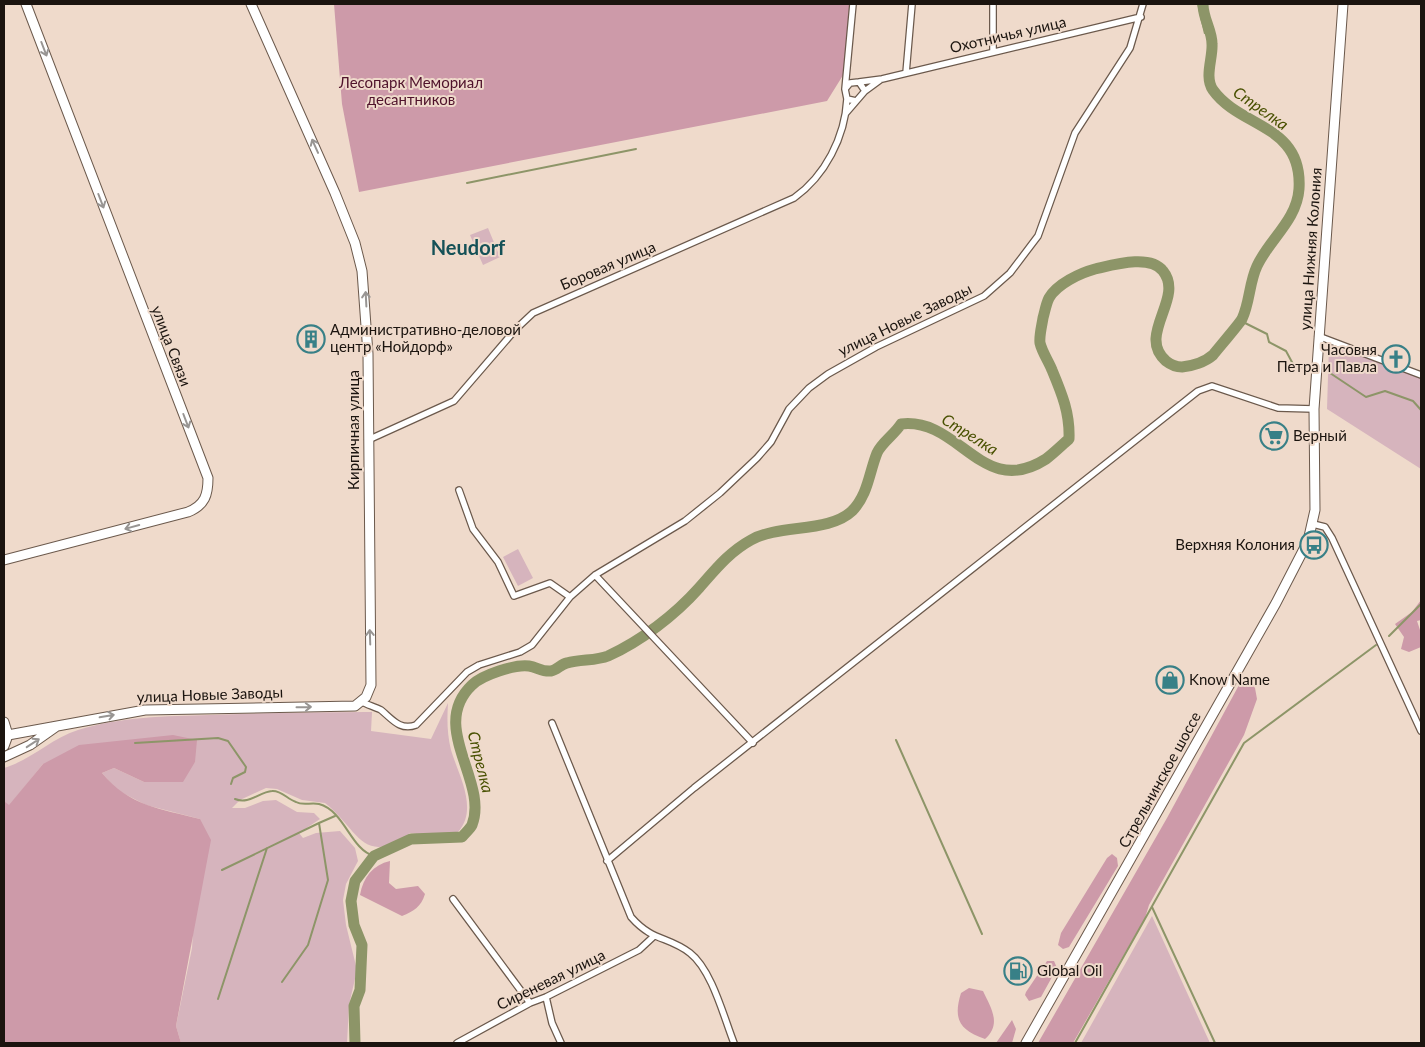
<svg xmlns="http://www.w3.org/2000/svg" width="1425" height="1047" font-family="Lato,sans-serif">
  <rect width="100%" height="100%" fill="#efdacb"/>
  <!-- green -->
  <path fill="#d6b4bd" d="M488 228 500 257 483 265 470 235Z
    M1329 344 1421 378V469L1327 409Z
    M518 549 533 578 518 586 503 557Z
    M448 703C447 719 447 734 451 750 458 774 479 809 458 832L423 835 410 833C363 868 358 829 325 803L302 800 277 789 266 788 240 800 232 808H245L263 801 276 800 297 812 314 813 320 819 299 833 303 838 316 833 340 831 355 848 358 861 346 884 343 900 346 925 357 970 349 1005 347 1043H181L176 1026 192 948 200 819 146 805 117 790 102 773 114 768 144 782 195 762 43 764 9 806 4 801V768C33 759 50 739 78 730 120 717 166 716 210 715 262 713 314 712 366 712H372L371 731 431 739Z
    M1152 916 1210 1043H1081Z"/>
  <!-- forest -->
  <path fill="#cd9aa9" d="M334 4H850L845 72 827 101 359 192 342 104Z
    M1421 600V620L1417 621 1421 633V647L1409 652 1401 649 1404 637 1395 624 1412 612Z
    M1245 681 1250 682 1255 688 1257 699 1244 735 1149 905 1145 918 1073 1043H1038L1167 818 1239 685Z
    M173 735 197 740 195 762 183 782H144L114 768 102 773C129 806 161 809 200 819L211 840 176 1026 181 1043H4V801L9 805 43 764 79 745Z
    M1112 854 1117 858 1118 866 1069 947 1063 949 1058 945 1061 933 1107 858Z
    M390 861 389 883 396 889 418 886 425 894C421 907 414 911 402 916L360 895C363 877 373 865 390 861Z
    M1047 961H1054L1057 968 1041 997 1029 1001 1025 995 1026 992Z
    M969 988 983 991C991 1008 1002 1024 985 1039 959 1030 953 1019 961 993Z
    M1012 1020 1016 1029 1012 1043H996Z"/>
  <!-- water -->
  <path fill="#8d9568" d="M1197 4H1206L1211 26 1215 32 1204 34Z"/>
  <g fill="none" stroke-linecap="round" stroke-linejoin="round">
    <!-- stream -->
    <path stroke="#8d9568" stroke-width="2" d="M467 183 636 149
      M1241 321 1267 334 1269 342 1286 351 1293 364 1306 369
      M1330 373 1366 397 1385 391 1413 401 1421 410
      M1389 636 1421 604
      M896 740 982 934
      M135 743 218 738 228 741 246 767 245 772 233 778 231 784
      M235 799C249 805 259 792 272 791 281 790 287 799 296 802 303 806 311 802 319 804 345 811 350 849 374 856
      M222 870 319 823
      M1152 907 1215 1043
      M282 982 308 945 328 880 319 823 335 816
      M218 999 267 848
      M1075 1043 1244 743 1376 645"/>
    <!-- river -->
    <path stroke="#8d9568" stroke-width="11" d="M355 1043 354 1006 360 990 362 945 354 925 351 901 355 881 374 856 411 839 462 837C465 833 470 829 472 825 489 781 428 727 472 685 482 675 515 664 529 666 537 667 542 672 551 671 557 670 561 664 567 663 580 659 596 661 608 656 641 641 675 615 699 588 715 570 729 552 751 540 779 524 829 533 852 511 868 495 869 473 877 453 881 443 895 434 901 424 960 417 982 500 1046 459 1054 453 1062 445 1069 439 1070 413 1062 394 1052 370 1049 362 1042 352 1040 343 1039 336 1042 325 1043 318 1045 311 1046 304 1049 298 1057 284 1080 273 1095 269 1113 265 1150 254 1163 271 1185 298 1136 335 1166 361 1171 365 1176 367 1182 367 1192 366 1205 362 1213 355 1216 351 1240 323 1242 319 1250 302 1249 283 1257 266 1269 240 1297 220 1299 189 1303 124 1240 128 1213 90 1204 77 1213 58 1212 44 1212 30 1203 19 1203 4"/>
    <!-- street casing -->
    <g stroke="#6b594c" stroke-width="8">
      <path id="street" d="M993 51V4
        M906 73 912 4
        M859 82 882 79 1141 17
        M845 89 853 4
        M865 91 880 80
        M846 113 865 91 859 82 850 83 845 89 847 99 856 101
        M1318 336 1421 375
        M368 440 454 401 516 329 533 313 794 198C825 176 845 137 847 99
        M459 490 473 529 498 562 514 596 550 583 570 597
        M1313 524 1325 527 1332 538 1421 731
        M595 575 753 743
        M362 702C368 705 375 707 381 710 392 719 400 731 416 725L467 672 479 665 520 652 532 645 570 597 595 575 685 521 720 493 757 458 771 442 789 409 809 388 828 374 876 347 984 296 1010 273 1038 236 1075 133 1130 48 1143 4
        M552 723 631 917C653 942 668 936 690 953 712 970 724 1018 734 1043
        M607 861 694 788 1198 391 1212 386 1278 408 1314 409
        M453 899 530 1003
        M546 997 552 1023 561 1043
        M457 1043 530 1003 546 997 639 950 653 937"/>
    </g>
    <!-- secondary casing -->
    <g stroke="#6b594c" stroke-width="11">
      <path id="secondary" d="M4 560 188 512C205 505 208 495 208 478L26 4
        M4 722 8 735 4 746
        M8 735 145 710 355 706 366 697 371 685 368 354 362 271 355 243 335 193 251 4
        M4 757 30 745 57 726
        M1026 1043 1276 603 1308 541 1315 510 1314 409 1343 4"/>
    </g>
    <!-- street -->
    <use href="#street" stroke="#fff" stroke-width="5.5"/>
    <!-- secondary -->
    <use href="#secondary" stroke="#fff" stroke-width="9"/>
  </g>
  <!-- one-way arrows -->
  <defs><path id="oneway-shaft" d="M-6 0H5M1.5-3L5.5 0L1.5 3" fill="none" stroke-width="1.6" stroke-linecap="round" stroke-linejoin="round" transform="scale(1.25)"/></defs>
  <g stroke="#989593">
    <use href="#oneway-shaft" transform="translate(44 49) rotate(69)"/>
    <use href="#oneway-shaft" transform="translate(315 146) rotate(-114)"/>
    <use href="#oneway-shaft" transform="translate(101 201) rotate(69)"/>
    <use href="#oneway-shaft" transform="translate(366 299) rotate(-93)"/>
    <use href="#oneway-shaft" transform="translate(186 421) rotate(69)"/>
    <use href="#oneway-shaft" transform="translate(132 527) rotate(165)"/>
    <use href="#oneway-shaft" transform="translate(370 637) rotate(-92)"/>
    <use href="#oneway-shaft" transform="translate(304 707) rotate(-1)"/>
    <use href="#oneway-shaft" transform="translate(107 716) rotate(-10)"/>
    <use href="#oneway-shaft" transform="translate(33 743) rotate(-33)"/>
  </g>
  <!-- icons -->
  <defs>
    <g id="building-ring" transform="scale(1.4375)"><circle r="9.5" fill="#efdacb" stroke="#388087" stroke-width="1.5"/><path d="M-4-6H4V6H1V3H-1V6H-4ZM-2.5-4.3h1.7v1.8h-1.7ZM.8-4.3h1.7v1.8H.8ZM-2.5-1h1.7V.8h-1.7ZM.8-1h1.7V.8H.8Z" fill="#388087"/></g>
    <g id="church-ring" transform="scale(1.4375)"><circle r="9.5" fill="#efdacb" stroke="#388087" stroke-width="1.5"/><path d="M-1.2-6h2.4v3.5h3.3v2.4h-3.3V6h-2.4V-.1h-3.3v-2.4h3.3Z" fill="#388087"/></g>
    <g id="supermarket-ring" transform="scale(1.4375)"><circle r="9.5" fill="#efdacb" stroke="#388087" stroke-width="1.5"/><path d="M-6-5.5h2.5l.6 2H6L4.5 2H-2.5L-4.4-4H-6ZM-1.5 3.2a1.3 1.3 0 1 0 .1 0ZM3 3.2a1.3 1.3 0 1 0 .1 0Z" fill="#388087"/></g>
    <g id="bus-ring" transform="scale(1.4375)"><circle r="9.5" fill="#efdacb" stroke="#388087" stroke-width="1.5"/><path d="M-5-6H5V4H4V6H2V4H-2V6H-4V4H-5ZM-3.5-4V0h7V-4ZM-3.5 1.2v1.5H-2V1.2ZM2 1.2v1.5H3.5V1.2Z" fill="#388087"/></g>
    <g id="shop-ring" transform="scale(1.4375)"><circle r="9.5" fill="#efdacb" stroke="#388087" stroke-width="1.5"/><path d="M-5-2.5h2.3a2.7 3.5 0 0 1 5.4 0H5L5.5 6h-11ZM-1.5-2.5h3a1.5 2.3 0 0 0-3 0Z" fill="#388087"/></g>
    <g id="fuel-ring" transform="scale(1.4375)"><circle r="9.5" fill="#efdacb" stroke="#388087" stroke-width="1.5"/><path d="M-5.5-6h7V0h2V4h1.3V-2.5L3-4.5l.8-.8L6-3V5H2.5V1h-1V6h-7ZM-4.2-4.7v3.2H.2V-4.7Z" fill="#388087"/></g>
  </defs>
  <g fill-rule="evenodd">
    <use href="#building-ring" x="311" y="339"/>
    <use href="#church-ring" x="1396" y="359"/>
    <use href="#supermarket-ring" x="1274" y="436"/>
    <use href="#bus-ring" x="1314" y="545"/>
    <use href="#shop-ring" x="1170" y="680"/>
    <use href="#fuel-ring" x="1018" y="971"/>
  </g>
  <g text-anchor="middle" stroke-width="4" stroke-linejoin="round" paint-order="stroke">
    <!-- street labels -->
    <g font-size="15" fill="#1b140f" stroke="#efdacb">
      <text transform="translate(1008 35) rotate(-13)" y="5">Охотничья улица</text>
      <text transform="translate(1311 249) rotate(-86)" y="5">улица Нижняя Колония</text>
      <text transform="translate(608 266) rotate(-23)" y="5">Боровая улица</text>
      <text transform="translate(905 320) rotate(-26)" y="5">улица Новые Заводы</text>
      <text transform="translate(171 346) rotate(69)" y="5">улица Связи</text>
      <text transform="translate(354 430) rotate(-90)" y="5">Кирпичная улица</text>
      <text transform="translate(210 695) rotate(-2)" y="5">улица Новые Заводы</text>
      <text transform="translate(1160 780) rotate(-61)" y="5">Стрельнинское шоссе</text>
      <text transform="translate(551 980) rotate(-26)" y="5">Сиреневая улица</text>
    </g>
    <!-- park labels -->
    <g font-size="15" fill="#4f122b" stroke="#efdacb">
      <text x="411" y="88">Лесопарк Мемориал<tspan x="411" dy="17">десантников</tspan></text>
    </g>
    <!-- poi labels -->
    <g font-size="15" fill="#1b140f" stroke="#efdacb" text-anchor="start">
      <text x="330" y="335">Административно-деловой<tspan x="330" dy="17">центр «Нойдорф»</tspan></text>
      <text x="1377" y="355" text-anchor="end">Часовня<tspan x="1377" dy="17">Петра и Павла</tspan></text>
      <text x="1293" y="441">Верный</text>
      <text x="1295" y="550" text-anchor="end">Верхняя Колония</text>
      <text x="1189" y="685">Know Name</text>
      <text x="1037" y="976">Global Oil</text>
    </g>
    <!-- water labels -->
    <g font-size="16" font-style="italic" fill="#495102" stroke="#efdacb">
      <text transform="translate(1261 108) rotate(35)" y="6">Стрелка</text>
      <text transform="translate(970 434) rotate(32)" y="6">Стрелка</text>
      <text transform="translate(481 762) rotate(76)" y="6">Стрелка</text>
    </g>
    <!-- district labels -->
    <g font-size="20" font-weight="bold" fill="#155157" stroke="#efdacb">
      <text x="468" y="255">Neudorf</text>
    </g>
  </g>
  <!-- border -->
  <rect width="1425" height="1047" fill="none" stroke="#1b140f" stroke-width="10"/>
</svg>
